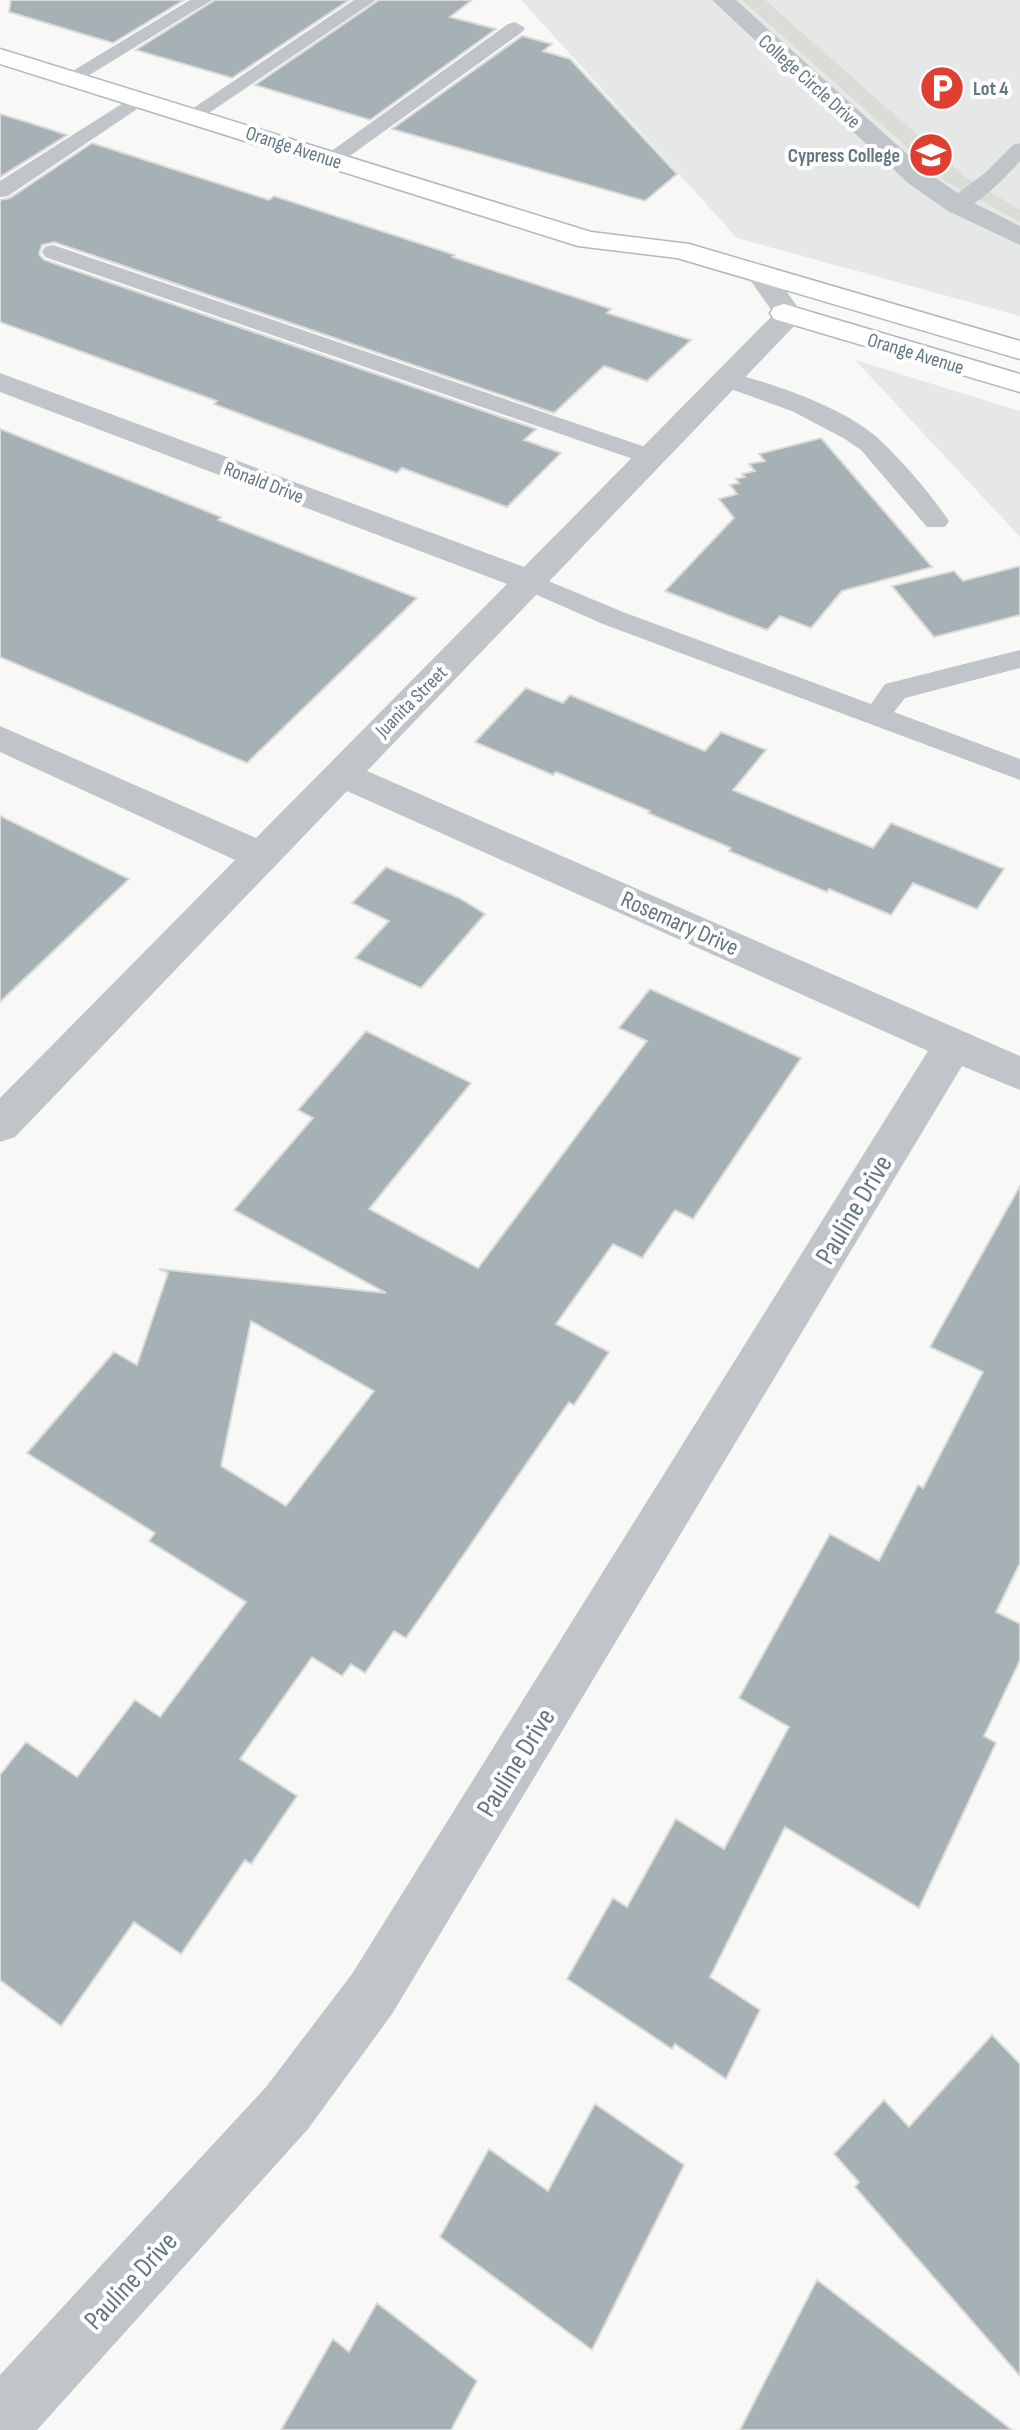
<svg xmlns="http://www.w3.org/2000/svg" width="1020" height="2430" font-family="'Sofia Sans Condensed',sans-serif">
  <rect width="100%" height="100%" fill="#f8f8f6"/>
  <!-- built -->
  <path fill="#e6e8e7" d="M521 0H1020V316L737 238Z
    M855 360 1020 411V537Z"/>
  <!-- green -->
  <path fill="#d9ddd5" d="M742 0H765L964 176 1020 210V222L945 181Z"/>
  <!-- building -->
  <path fill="#a6b1b5" stroke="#dadad8" stroke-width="2" fill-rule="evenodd" d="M11 0H184L113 43 9 12Z
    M215 0H349L232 78 136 50Z
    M379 0H472L450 17 496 29 370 120 255 85Z
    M522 36 552 44 543 51 570 59 677 174 645 201 392 129Z
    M0 114 30 123 67 135 0 177Z
    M92 143 269 200 274 196 455 255 452 257 611 309 607 313 691 340 647 381 604 366 554 413 54 242 42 245 39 254 44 260 536 429 524 440 561 453 507 507 402 468 397 473 214 404 217 401 0 322V200L10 198Z
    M0 429 221 517 218 520 417 598 247 763 0 657Z
    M821 438 932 567 842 591 811 628 780 616 767 630 665 591 734 518 719 499 737 494 730 485 739 483 736 479 745 477 742 474 755 471 749 464 765 461 759 454Z
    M1020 566V615L934 637 892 586 954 571 963 581Z
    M526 688 563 703 570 695 705 751 721 732 766 750 733 790 873 848 891 823 1004 869 977 909 913 883 891 915 829 889 827 892 729 851 731 848 648 813 650 811 556 772 553 775 475 742Z
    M0 816 129 879 0 1002Z
    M386 867 459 898 485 914 421 988 355 958 389 921 352 903Z
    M650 989 801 1058 693 1219 675 1210 642 1258 613 1244 556 1324 609 1352 574 1405 569 1402 406 1638 394 1631 365 1673 351 1664 342 1676 312 1657 240 1759 297 1796 251 1864 245 1860 181 1954 134 1922 61 2026 0 1980V1775L26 1742 77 1777 135 1700 160 1717 246 1602 149 1541 155 1533 27 1453 114 1352 137 1365 168 1273 159 1269 386 1293 234 1210 313 1118 298 1110 366 1031 471 1083 369 1209 478 1268 647 1041 619 1028ZM251 1321 374 1391 286 1506 221 1466Z
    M1020 1186V1563L996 1612 1020 1624V1660L984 1736 996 1743 919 1908 785 1827 710 1977 760 2010 726 2079 675 2044 672 2049 567 1979 613 1898 627 1907 676 1819 724 1849 789 1727 739 1698 830 1534 879 1561 918 1485 923 1488 983 1372 930 1347Z
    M992 2035 1020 2064V2376L855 2187 859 2182 834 2154 884 2100 909 2127Z
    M595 2104 684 2165 592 2350 440 2237 489 2149 548 2191Z
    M817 2280 1012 2430H740Z
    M377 2303 477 2381 451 2430H281L333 2339 349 2352Z"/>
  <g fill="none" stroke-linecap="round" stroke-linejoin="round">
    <!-- secondary casing -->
    <g stroke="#b2b9bc" stroke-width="3">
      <path id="secondary" d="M0 49 591 232 689 244 1020 341V359L677 258 578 246 0 64Z
        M784 304 1020 374V392L774 319 770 313 774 307Z"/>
    </g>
    <!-- service -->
    <path fill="#bfc5c8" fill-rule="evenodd" d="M190 0H212L78 82H64L61 78Z
      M354 0H376L200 119H186L183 115Z
      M515 22 525 28 522 32 340 163H326L322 159 326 155 508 24Z
      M139 93 146 95 149 99 146 103 8 196 0 197V181Z
      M1020 143V161C1005 177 972 215 949 210L946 205 949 200 985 173 1013 145Z
      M53 245 660 452 664 457 660 462H642L45 257 42 252 45 247Z
      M726 372C773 383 844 407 880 440 904 463 930 493 949 521L945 527H927L861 450 845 439 792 411 717 384 714 379 717 374Z
      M529 573 623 612 871 704 885 684 1020 650V668L905 698 894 712 1020 759V780L603 624 519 587 515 581 519 575Z"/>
    <!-- minor -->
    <path fill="#bfc5c8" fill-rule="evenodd" d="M712 0H736L926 171 966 199 1020 226V245L948 211 908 183Z
      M760 266 770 268 799 309 803 315 799 321 367 771 1020 1056V1090L962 1066 392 2014 308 2129 37 2430H0V2375L266 2087 352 1974 928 1051 347 791 15 1137 0 1142V1098L235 860 0 752V726L256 838 507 584 0 392V373L524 567 774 314 746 274 750 268Z"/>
    <!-- secondary -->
    <use href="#secondary" fill="#fff" fill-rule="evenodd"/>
  </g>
  <!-- icons -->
  <defs>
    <g id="parking-disc" transform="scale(2.3)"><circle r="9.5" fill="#df3e30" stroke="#fff"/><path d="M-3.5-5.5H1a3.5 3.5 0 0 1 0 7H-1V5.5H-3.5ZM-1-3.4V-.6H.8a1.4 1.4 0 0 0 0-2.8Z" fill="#fff"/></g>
    <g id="university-disc" transform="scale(2.3)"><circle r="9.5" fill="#df3e30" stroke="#fff"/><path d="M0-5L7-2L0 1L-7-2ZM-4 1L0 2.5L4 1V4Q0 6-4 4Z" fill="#fff"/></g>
  </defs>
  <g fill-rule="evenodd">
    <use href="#parking-disc" x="942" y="88"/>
    <use href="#university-disc" x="931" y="155"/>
  </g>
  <g text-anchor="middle" stroke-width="8" stroke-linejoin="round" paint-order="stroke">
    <!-- far-street labels -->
    <g font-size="20" fill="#647880" stroke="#fff">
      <text transform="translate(810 81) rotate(42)" y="7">College Circle Drive</text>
      <text transform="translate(294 147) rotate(18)" y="7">Orange Avenue</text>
      <text transform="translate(916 353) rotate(17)" y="7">Orange Avenue</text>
      <text transform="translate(264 482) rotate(21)" y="7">Ronald Drive</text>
      <text transform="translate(411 701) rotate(-45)" y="7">Juanita Street</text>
    </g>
    <!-- far-poi labels -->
    <g font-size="20" font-weight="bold" fill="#647880" stroke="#fff" text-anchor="start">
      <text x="973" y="95">Lot 4</text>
      <text x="900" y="162" text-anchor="end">Cypress College</text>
    </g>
    <!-- street labels -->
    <g font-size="24" fill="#647880" stroke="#fff">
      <text transform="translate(680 923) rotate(24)" y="8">Rosemary Drive</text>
    </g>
    <!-- near-street labels -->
    <g font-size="28" fill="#647880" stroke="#fff">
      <text transform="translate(853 1209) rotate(-59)" y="10">Pauline Drive</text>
      <text transform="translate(515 1762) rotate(-58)" y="10">Pauline Drive</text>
      <text transform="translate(130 2280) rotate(-47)" y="10">Pauline Drive</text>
    </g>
  </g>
</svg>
